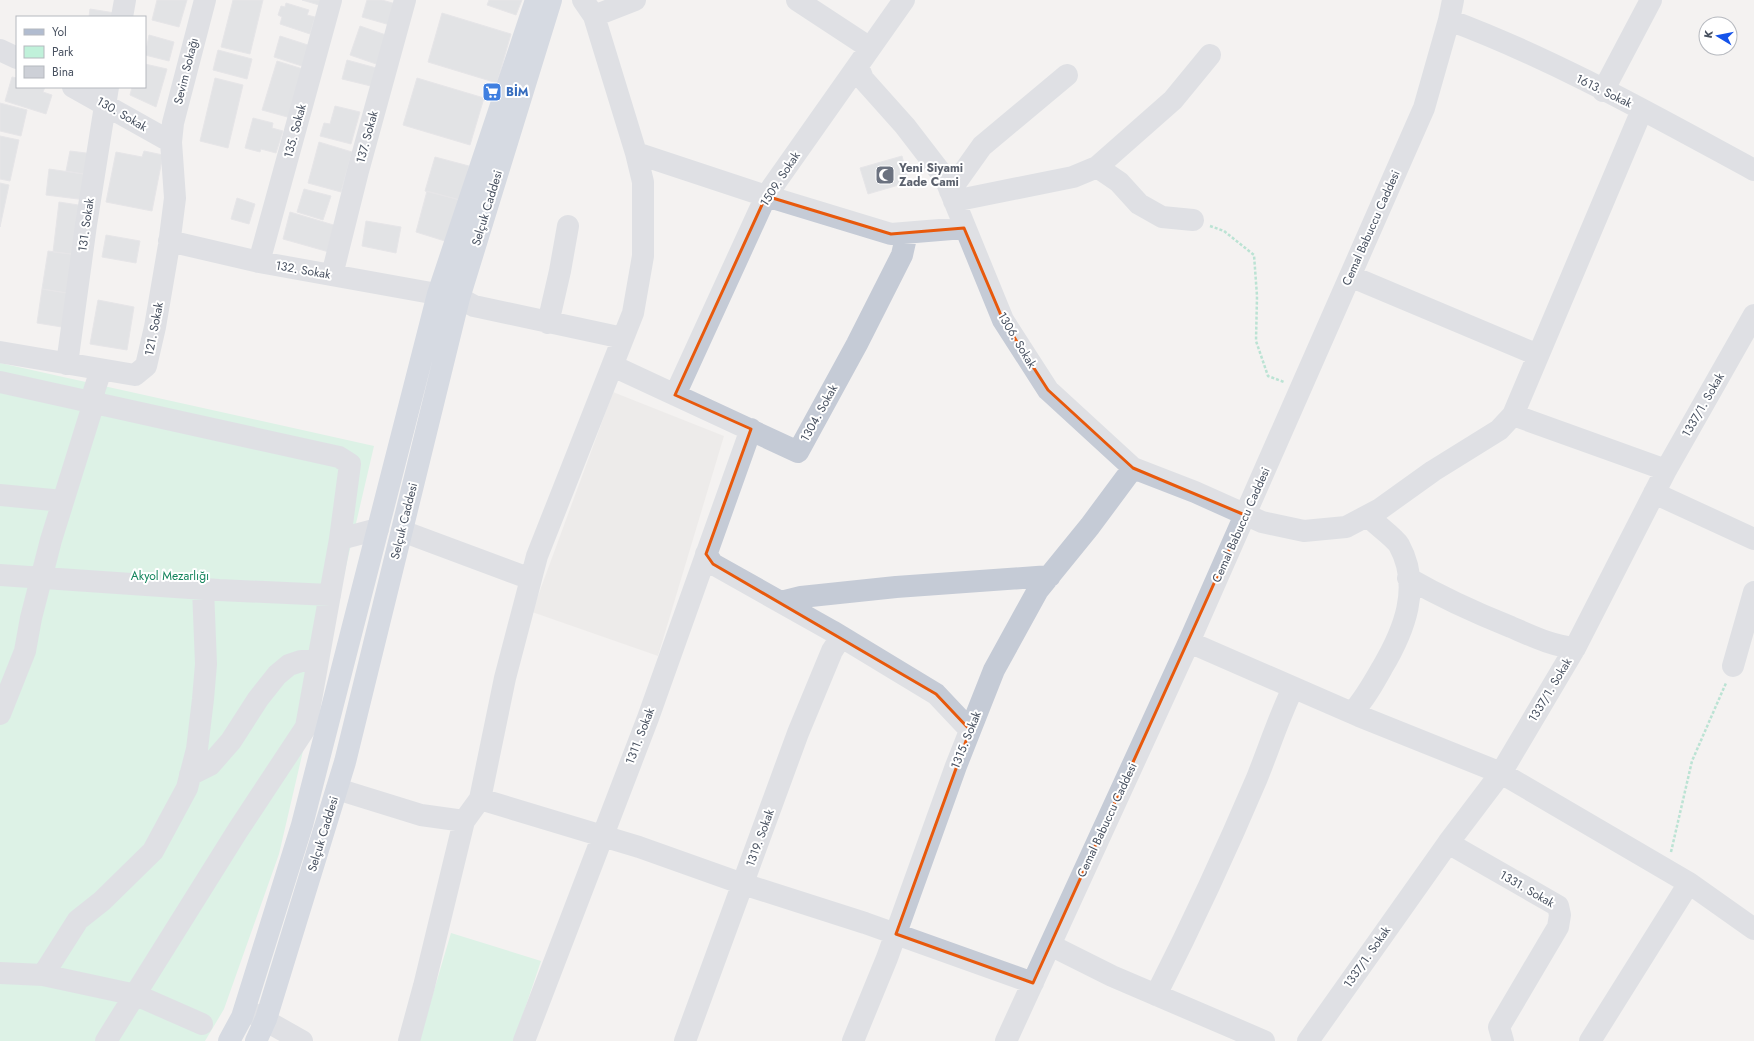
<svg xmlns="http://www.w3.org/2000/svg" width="1754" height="1041" font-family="Jost,sans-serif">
  <rect width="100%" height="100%" fill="#f4f2f1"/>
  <!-- education -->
  <path fill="#e5e3e3" d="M613 392 724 436 658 656 532 612Z"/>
  <!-- green -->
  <path fill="#c0f1da" d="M0 363 374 446 279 854 224 1009 205 1041H0Z
    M451 933 541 961 514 1041H419Z"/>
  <!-- building -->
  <path fill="#cdd0d7" stroke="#d5d6dd" d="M157 0H187L179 27 152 20Z
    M233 0H263L250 54 221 47Z
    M302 0H320L319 5Z
    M367 0H382L396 4 390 25 362 17Z
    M489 0H522L516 15 487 5Z
    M286 3 309 10 307 15 315 17 310 34 280 24 282 17 278 15 281 6 285 7Z
    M90 9 115 13 114 17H89Z
    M442 13 511 34 497 83 428 62Z
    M360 26 389 36 379 65 350 55Z
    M149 35 174 42 169 61 145 55Z
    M280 36 311 46 305 67 274 57Z
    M218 50 252 59 247 79 213 70Z
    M347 60 380 69 375 87 342 79Z
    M277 61 306 70 291 118 262 110Z
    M145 64 167 69 156 107 130 95 132 87H145Z
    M12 77 17 78V87H45L43 92 52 95 46 114 5 101Z
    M215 78 243 85 228 148 200 141Z
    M417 78 484 98 470 145 403 125Z
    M0 103 27 110 21 136 0 131Z
    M335 106 360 112 351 144 320 136 324 123 330 124Z
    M253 118 273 123 272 128 283 131 276 153 261 149 260 152 245 148Z
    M0 136 19 140 10 181 0 179Z
    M319 142 352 152 341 192 308 183Z
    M70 151 94 154 90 175 66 171Z
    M144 151 163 155 152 211 106 202 116 152 142 157Z
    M902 156 909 182 868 194 860 168Z
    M435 157 469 166 460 200 425 191Z
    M49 169 90 175 86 200 46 195Z
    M0 183 9 185 0 227Z
    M304 189 331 196 323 220 297 212Z
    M427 191 460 200 448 242 416 232Z
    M237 198 255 204 249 224 231 219Z
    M59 202 85 206 79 255 53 252Z
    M290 212 337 226 329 252 283 239Z
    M366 221 401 227 396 253 362 246Z
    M106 235 140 241 136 263 102 257Z
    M48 251 79 255 73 294 42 289Z
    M42 289 73 294 68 328 37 323Z
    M98 300 134 307 127 350 90 344Z"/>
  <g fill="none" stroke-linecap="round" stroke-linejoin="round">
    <!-- path -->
    <path stroke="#77d0b1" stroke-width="2.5" stroke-dasharray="3 2" stroke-linecap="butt" d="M1210 226 1224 231 1254 255 1257 296 1256 341 1268 376 1284 382
      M1671 852 1692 761 1726 683"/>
    <!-- minor -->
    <path stroke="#c5cbd6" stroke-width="22" d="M797 0 870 48
      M594 16 635 0
      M122 17 125 0
      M1449 20C1554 59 1656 117 1754 170
      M0 50 17 58
      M858 66 863 79 905 126 945 178 1003 320 1048 390 1133 468 1195 492 1262 522 1304 531 1346 527 1380 509 1433 471 1499 430 1513 415 1666 470
      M73 87 171 142
      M1603 91 1651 0
      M636 153 766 196 891 234 964 228
      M1097 167 1119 182 1139 204 1162 217 1193 220
      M950 191 982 146 1067 75
      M954 201 1073 177 1097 167 1173 100 1210 55
      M169 241 259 262 459 298 474 306 623 338
      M259 262 331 0
      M332 275 358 171 405 0
      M1350 276 1538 355
      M548 323 560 271 568 226
      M0 352 135 375 146 366 155 327 169 245 175 198 171 142 173 123 205 0
      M67 364 86 225 108 87
      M613 366 798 452 857 344 902 255 907 233
      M0 382 339 457 350 464 340 539
      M675 395 766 196 904 0
      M1513 415 1642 110
      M1654 493 1754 539
      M0 495 63 501
      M402 531 531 579
      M706 554 713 564 832 631 936 694 970 730
      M0 575 219 590 330 595
      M1408 578C1441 597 1476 613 1511 627 1532 636 1552 646 1575 648
      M781 602 801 597 896 587 1050 576
      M1189 642 1359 716 1501 773 1689 883 1754 929
      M1733 666 1754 592
      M1352 713C1364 700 1373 684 1382 668 1404 631 1422 587 1399 545 1394 537 1375 524 1368 516
      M0 714 25 651 31 618 51 540 94 402V391L101 370
      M190 775 210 765 231 741 258 699 277 675 289 665 301 661H318
      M337 789 421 815 464 821
      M480 799 639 847 743 884 865 923 1033 983
      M1448 843 1558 906 1560 915 1558 927 1499 1027 1503 1041
      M1050 945 1112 976 1264 1041
      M0 973 43 975 136 995 202 1024
      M43 975 78 920 102 901 153 851 187 788 197 749 203 699 206 664 203 589
      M1156 995C1192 924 1226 851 1257 778 1269 748 1279 717 1293 688
      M245 1009 302 1041
      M106 1041 238 830 306 727 340 539 378 529
      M409 1041 424 986 464 821 480 799 505 678 537 556 633 313 643 256V182L636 153 594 16 583 0
      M524 1041 648 718 751 429
      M685 1041 798 733 832 651 841 637
      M853 1041 887 958 956 766 994 670 1038 590 1090 526 1133 468
      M1006 1041 1189 642 1424 108 1449 20 1453 0
      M1308 1041 1448 843 1501 773 1575 648 1666 470 1754 315
      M1590 1041 1689 883"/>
    <!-- major -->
    <path stroke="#b1bcd0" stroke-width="22" d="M229 1041 242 1017 302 825 438 294 536 0
      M256 1041 266 1019 345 762 459 298 551 0"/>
  </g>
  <!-- marked area -->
  <path d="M0 0H1754V1041H0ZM766 196 891 234 964 228 1003 320 1048 390 1133 468 1245 515 1033 983 896 934 970 730 936 694 713 564 706 554 751 429 675 395Z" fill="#f4f2f1" fill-opacity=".55" fill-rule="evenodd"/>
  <path fill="none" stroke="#e8590c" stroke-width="3" stroke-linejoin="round" d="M766 196 891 234 964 228 1003 320 1048 390 1133 468 1245 515 1033 983 896 934 970 730 936 694 713 564 706 554 751 429 675 395Z"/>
  <!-- icons -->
  <defs>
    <g id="supermarket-square" transform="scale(1)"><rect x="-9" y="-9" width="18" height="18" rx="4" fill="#3f7fe0" stroke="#fff"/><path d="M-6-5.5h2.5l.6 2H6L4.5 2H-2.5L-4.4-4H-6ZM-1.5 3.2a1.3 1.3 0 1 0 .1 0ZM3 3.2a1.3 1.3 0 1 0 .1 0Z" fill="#fff"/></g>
    <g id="mosque-square" transform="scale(1)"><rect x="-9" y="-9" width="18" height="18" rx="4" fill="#6b7280" stroke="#fff"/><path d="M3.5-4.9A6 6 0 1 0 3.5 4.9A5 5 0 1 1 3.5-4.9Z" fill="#fff"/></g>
  </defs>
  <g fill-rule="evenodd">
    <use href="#supermarket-square" x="492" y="92"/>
    <use href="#mosque-square" x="885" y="175"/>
  </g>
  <g text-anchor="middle" stroke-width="4" stroke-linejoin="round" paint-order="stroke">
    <!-- street labels -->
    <g font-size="12" fill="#485160" stroke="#fff">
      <text transform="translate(186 71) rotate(-76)" y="4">Sevim Sokağı</text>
      <text transform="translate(1604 91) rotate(26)" y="4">1613. Sokak</text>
      <text transform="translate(122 114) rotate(30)" y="4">130. Sokak</text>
      <text transform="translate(295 131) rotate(-75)" y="4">135. Sokak</text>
      <text transform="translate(367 137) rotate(-75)" y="4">137. Sokak</text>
      <text transform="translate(780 179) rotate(-57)" y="4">1509. Sokak</text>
      <text transform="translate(487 208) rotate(-73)" y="4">Selçuk Caddesi</text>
      <text transform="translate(86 225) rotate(-82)" y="4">131. Sokak</text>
      <text transform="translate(1371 228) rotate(-66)" y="4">Cemal Babuccu Caddesi</text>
      <text transform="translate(303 270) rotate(10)" y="4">132. Sokak</text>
      <text transform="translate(154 329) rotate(-79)" y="4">121. Sokak</text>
      <text transform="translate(1017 340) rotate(59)" y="4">1306. Sokak</text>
      <text transform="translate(1703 405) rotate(-60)" y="4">1337/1. Sokak</text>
      <text transform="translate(819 413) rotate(-61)" y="4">1304. Sokak</text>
      <text transform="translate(404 521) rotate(-76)" y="4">Selçuk Caddesi</text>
      <text transform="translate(1241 525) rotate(-66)" y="4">Cemal Babuccu Caddesi</text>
      <text transform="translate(1550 690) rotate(-59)" y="4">1337/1. Sokak</text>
      <text transform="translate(640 736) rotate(-69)" y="4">1311. Sokak</text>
      <text transform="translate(966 740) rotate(-68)" y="4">1315. Sokak</text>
      <text transform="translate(1107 820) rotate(-65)" y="4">Cemal Babuccu Caddesi</text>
      <text transform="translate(323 834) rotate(-73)" y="4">Selçuk Caddesi</text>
      <text transform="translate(760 838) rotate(-70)" y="4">1319. Sokak</text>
      <text transform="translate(1527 889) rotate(30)" y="4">1331. Sokak</text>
      <text transform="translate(1367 957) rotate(-55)" y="4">1337/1. Sokak</text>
    </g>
    <!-- shop labels -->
    <g font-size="12" font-weight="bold" fill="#366cbe" stroke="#fff" text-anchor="start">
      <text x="506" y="96">BİM</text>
    </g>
    <!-- worship labels -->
    <g font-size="12" font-weight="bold" fill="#5b616d" stroke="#fff" text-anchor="start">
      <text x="899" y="172">Yeni Siyami<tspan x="899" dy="14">Zade Cami</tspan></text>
    </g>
    <!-- park labels -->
    <g font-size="12" fill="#15855d" stroke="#fff">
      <text x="170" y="580">Akyol Mezarlığı</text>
    </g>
  </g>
  <!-- legend -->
  <rect x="16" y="16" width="130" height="72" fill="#ffffff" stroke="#b6b9bf"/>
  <rect x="24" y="29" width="20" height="6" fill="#b1bcd0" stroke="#b6b9bf"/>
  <text x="52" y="36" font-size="12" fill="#485160">Yol</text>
  <rect x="24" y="46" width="20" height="12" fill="#c0f1da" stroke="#b6b9bf"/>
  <text x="52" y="56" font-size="12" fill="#485160">Park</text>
  <rect x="24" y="66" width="20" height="12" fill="#cdd0d7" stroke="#b6b9bf"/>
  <text x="52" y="76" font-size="12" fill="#485160">Bina</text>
  <!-- north arrow -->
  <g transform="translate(1718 36) rotate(280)"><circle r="19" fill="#ffffff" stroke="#b6b9bf"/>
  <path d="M0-3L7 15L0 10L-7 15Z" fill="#1553ea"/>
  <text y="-6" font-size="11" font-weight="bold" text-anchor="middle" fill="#485160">K</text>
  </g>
</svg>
